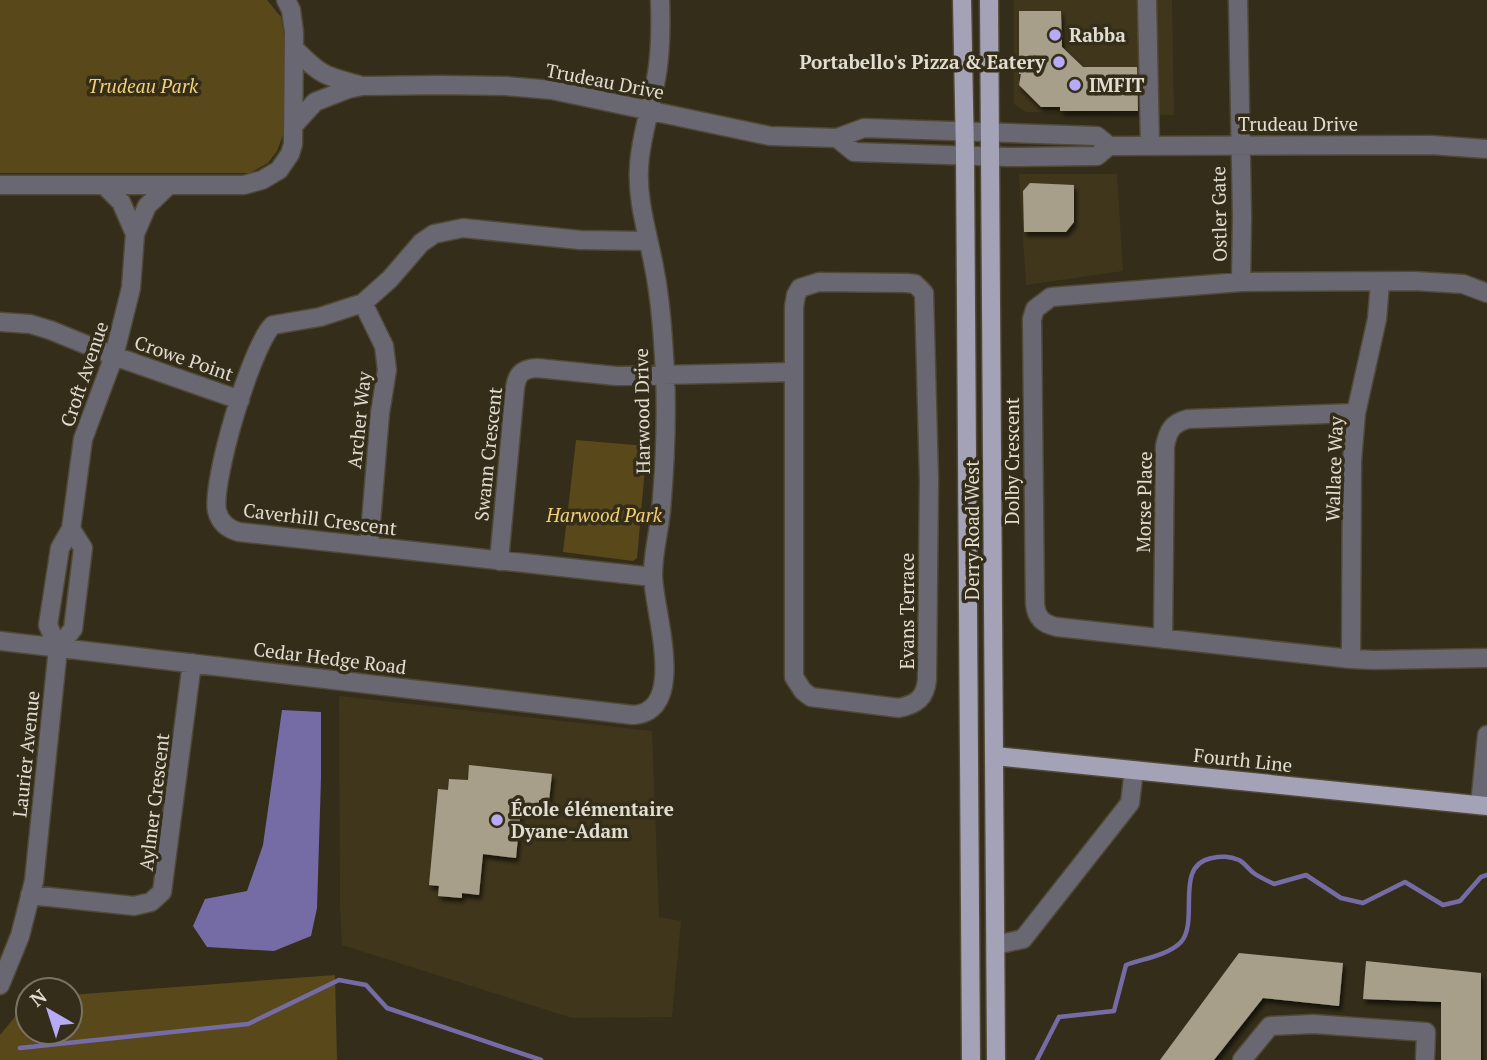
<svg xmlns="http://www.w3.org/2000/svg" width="1487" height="1060" font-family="'PT Serif',serif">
  <defs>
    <filter id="shadow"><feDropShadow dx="2.5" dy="4.5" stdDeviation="2" flood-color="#0009"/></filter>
  </defs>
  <rect width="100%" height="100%" fill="#342d1a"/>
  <!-- built -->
  <path fill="#40361c" d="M1014 0H1172L1174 115 1026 112 1014 104Z
    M1019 174H1117L1123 271 1026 285Z
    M339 696 652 731 659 917 681 921 672 1017 572 1018 342 945 340 908Z"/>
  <!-- green -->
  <path fill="#58481a" d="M0 0H267L281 17 284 35 285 130 277 151 268 163 250 173H0Z
    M576 440 647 446 637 558 633 561 563 552Z
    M335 975 337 1060H0V1035L28 1001V1032H70V995Z"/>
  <!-- water -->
  <path fill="#756ca5" d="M282 710 321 712V778L317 908 311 936 274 951 207 947 193 926 205 899 247 891 263 845Z"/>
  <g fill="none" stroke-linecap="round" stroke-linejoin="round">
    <!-- stream -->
    <path stroke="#756ca5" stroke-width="4.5" d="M20 1048 248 1024 339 980 366 985 387 1008 541 1060
      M1037 1060 1059 1017 1114 1011 1126 965C1142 959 1169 955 1181 942 1200 920 1173 865 1212 858 1222 856 1229 856 1239 860 1245 863 1249 870 1255 874 1261 878 1268 881 1274 884L1306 875 1341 898 1363 903 1405 882 1443 905 1460 901 1481 877 1487 875"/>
  </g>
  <!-- building -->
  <path fill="#a79f89" filter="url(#shadow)" d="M1019 11H1061L1062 47 1083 67H1137L1138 111H1060V107H1041L1019 85 1021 74H1019Z
    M1030 183 1074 185V222L1066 232H1024L1023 191Z
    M469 765 552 774 549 801 539 800V809L521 807 516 858 483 854 479 895 462 893V898L438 896 439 886 429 885 438 789 448 790 449 779 468 780Z
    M1239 953 1343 963 1339 1006 1263 998 1214 1060H1160Z
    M1366 961 1481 973V1060H1441V1002L1363 999Z"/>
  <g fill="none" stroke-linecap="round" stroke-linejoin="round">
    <!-- minor casing -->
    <g stroke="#504937" stroke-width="21">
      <path id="minor" d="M1147 0 1150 146
        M1238 0 1242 217 1241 282
        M294 48C319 74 324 76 359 85
        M294 125 315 102 348 89 362 86 441 85 506 86 552 90 770 136 837 138 864 128 1097 136 1109 146
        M837 138 854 152 1008 157 1097 156 1109 146 1431 145 1487 149
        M0 185H244L262 180 279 170 290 154 293 144 294 32 291 10 286 0
        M135 234 147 206 169 185
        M647 241 580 240 463 228 434 234 421 243 390 279 363 303 320 317 273 325C252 344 211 482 217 511 220 523 228 529 239 532L653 577
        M819 282 907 283 915 284 924 293 929 480 927 680C925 698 917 704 899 708L811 697 803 691 794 677V307L796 295 800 288Z
        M1487 293 1463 284 1414 281 1241 282 1051 297 1035 309 1032 319 1035 603C1036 618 1043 624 1057 627L1351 659 1374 660 1487 658
        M363 303 384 346 387 370 380 413 369 546
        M0 322 30 324 50 330 114 356 240 400
        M499 561 515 388C517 373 523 369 537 368L616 376 793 372
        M1163 639 1165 446C1168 431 1172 423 1188 419L1356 413
        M0 641 633 715C690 712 652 606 653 574 653 552 659 532 661 511 665 465 667 419 665 373 663 338 661 302 654 267 648 234 637 202 639 168 640 138 651 109 656 79 661 53 661 26 660 0
        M58 648 73 629 83 548 71 529
        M1351 659 1352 461 1356 413 1377 319 1380 283
        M1480 805 1487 735
        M30 895 134 906 151 902 162 892 192 663
        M996 945 1023 939 1130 803 1134 770
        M0 985 20 936 34 881 58 648 48 625 60 548 71 529 83 439 114 356 131 288 135 234 121 202 104 185
        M1242 1060 1270 1026 1313 1024 1426 1032 1425 1060"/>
    </g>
    <!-- major casing -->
    <g stroke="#504937" stroke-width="21">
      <path id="major" d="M962 0 965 154 971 1060
        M989 0 996 1060
        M995 756 1487 806"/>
    </g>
    <!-- minor -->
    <use href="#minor" stroke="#696872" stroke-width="18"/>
    <!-- major -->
    <use href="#major" stroke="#a4a2b6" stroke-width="18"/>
  </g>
  <!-- markers -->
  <g fill="#b7abf8" stroke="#342d1a" stroke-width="2.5">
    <circle cx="1055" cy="35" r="7"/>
    <circle cx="1059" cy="62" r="7"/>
    <circle cx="1075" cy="85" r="7"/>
    <circle cx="497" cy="820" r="7"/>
  </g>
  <g text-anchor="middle" stroke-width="7" stroke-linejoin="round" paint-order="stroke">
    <!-- poi labels -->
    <g font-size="19" font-weight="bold" fill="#e1ddd1" stroke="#342d1a" text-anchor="start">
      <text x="1069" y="42">Rabba</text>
      <text x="1045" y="69" text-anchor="end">Portabello's Pizza &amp; Eatery</text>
      <text x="1089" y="92">IMFIT</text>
      <text x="511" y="816">École élémentaire<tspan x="511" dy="22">Dyane-Adam</tspan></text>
    </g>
    <!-- street labels -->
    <g font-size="19" fill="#e1ddd1" stroke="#342d1a">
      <text transform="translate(605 81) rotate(11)" y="7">Trudeau Drive</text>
      <text x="1298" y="131">Trudeau Drive</text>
      <text transform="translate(1219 214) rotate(-91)" y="7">Ostler Gate</text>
      <text transform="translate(184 358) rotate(19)" y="7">Crowe Point</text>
      <text transform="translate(84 374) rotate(-71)" y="7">Croft Avenue</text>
      <text transform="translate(642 411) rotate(-91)" y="7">Harwood Drive</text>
      <text transform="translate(359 420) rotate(-84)" y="7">Archer Way</text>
      <text transform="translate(488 454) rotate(-84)" y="7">Swann Crescent</text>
      <text transform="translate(1012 461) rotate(-90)" y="7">Dolby Crescent</text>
      <text transform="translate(1334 469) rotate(-88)" y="7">Wallace Way</text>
      <text transform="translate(1144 502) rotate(-89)" y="7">Morse Place</text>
      <text transform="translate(320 519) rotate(7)" y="7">Caverhill Crescent</text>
      <text transform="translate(972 530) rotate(-90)" y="7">Derry Road West</text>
      <text transform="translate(907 611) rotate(-90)" y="7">Evans Terrace</text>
      <text transform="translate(330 658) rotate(7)" y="7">Cedar Hedge Road</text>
      <text transform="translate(26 754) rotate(-84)" y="7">Laurier Avenue</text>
      <text transform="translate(1243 760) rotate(6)" y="7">Fourth Line</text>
      <text transform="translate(154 802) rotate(-83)" y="7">Aylmer Crescent</text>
    </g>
    <!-- park labels -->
    <g font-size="19" font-style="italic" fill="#f2d073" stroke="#342d1a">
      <text x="143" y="93">Trudeau Park</text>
      <text x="604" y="522">Harwood Park</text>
    </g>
  </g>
  <!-- north arrow -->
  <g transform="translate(49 1011) rotate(321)"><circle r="33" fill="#342d1a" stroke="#797363" stroke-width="2"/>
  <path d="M0-5L12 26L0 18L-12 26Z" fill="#b7abf8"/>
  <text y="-10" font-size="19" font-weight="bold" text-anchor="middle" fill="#e1ddd1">N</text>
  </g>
</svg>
